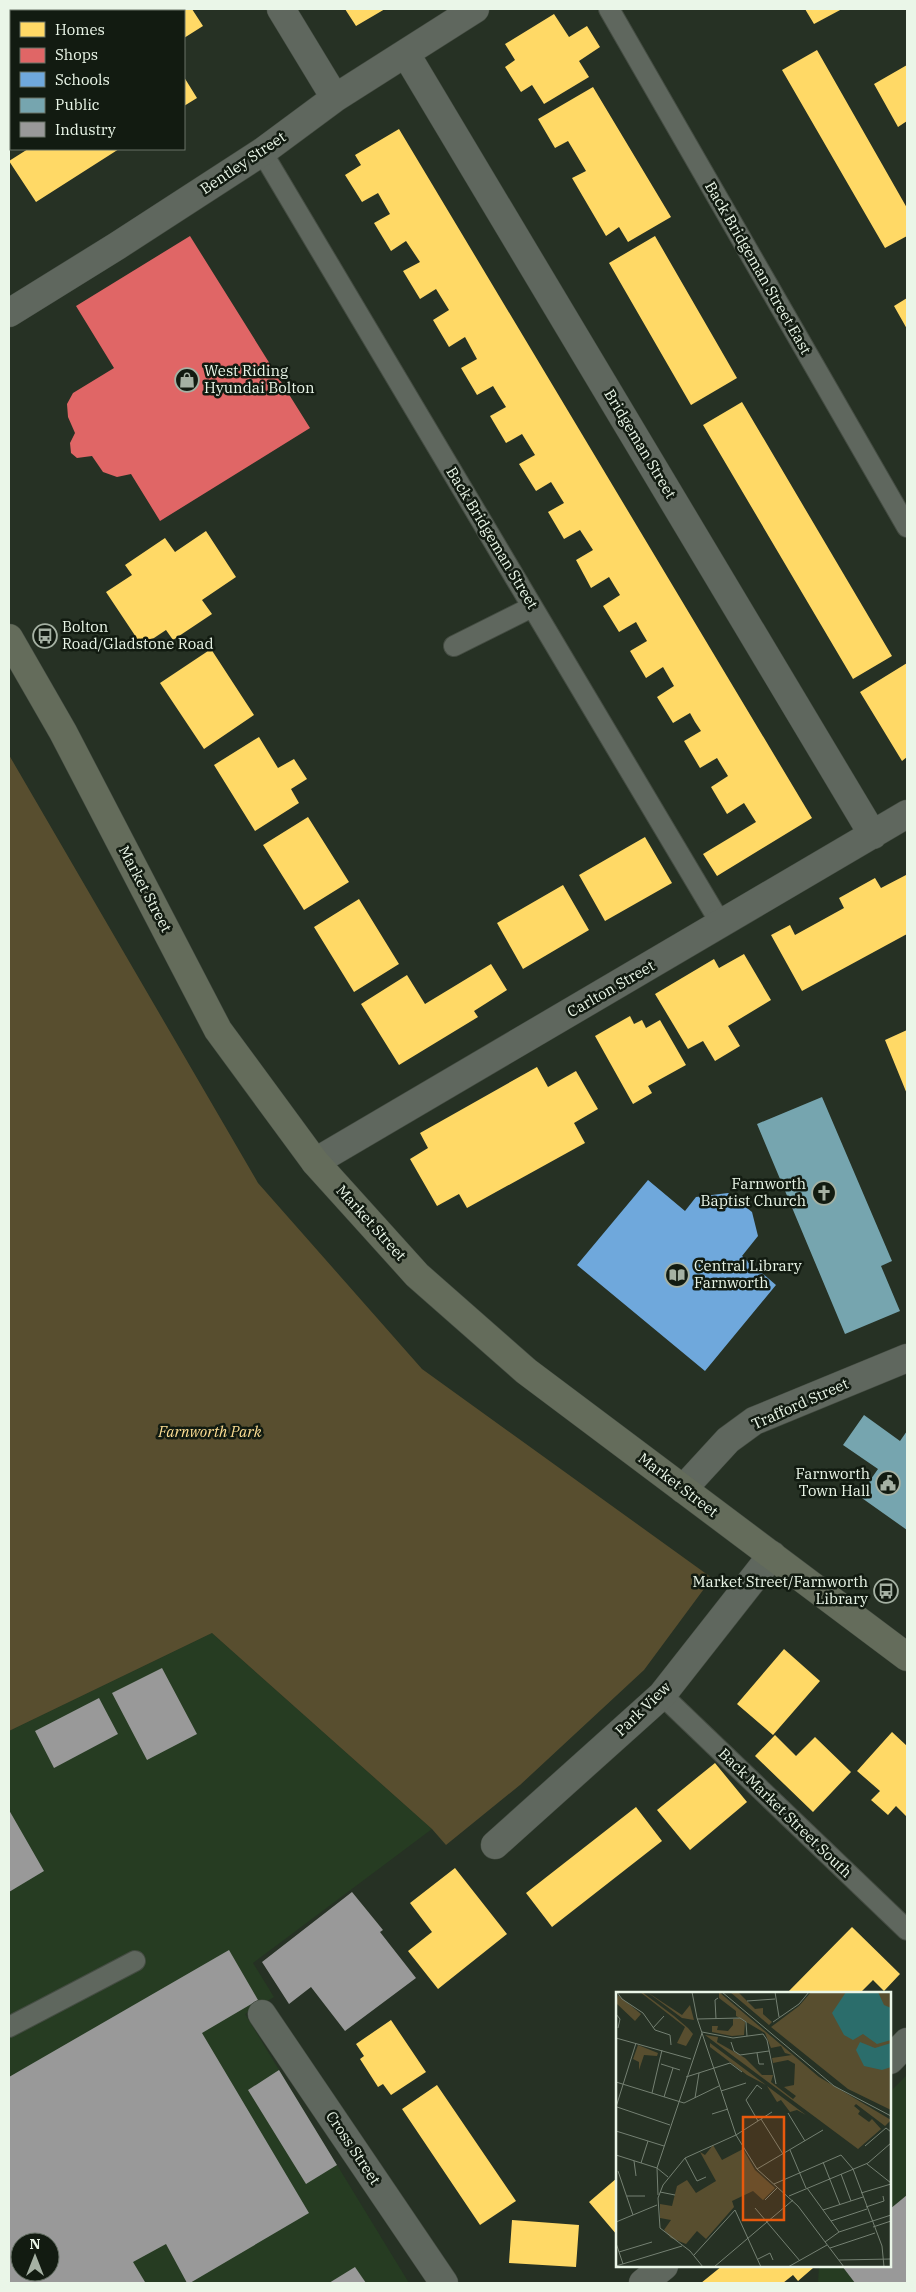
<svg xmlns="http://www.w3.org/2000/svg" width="916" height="2292" font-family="'IBM Plex Serif',serif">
  <rect width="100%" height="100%" fill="#263124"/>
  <!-- built -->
  <path fill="#263c22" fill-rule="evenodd" d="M212 1633 432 1829 253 1963 274 1997 245 2014 409 2283H9V1731ZM20 2242H50V2272H20Z
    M907 2075V2283H818L819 2266H890V2092Z"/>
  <!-- green -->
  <path fill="#584e2f" d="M9 755 258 1183 422 1369 712 1578 644 1670 520 1785 446 1845 432 1829 212 1633 9 1731Z"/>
  <!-- homes -->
  <path fill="#ffd966" d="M118 9H192L203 26 184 38V11H120Z
    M345 9H385L356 26Z
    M805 9H842L814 24Z
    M554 14 569 37 587 26 600 47 579 61 589 77 544 104 532 85 521 92 505 67 515 60 505 44Z
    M817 50 907 208V236L885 248 782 70Z
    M907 65V121L898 127 874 84Z
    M184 77 197 98 184 106Z
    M593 87 671 217 628 242 619 227 606 236 572 178 586 171 568 141 555 148 538 119Z
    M399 129 812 818 717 876 703 854 756 822 744 803 727 814 711 787 728 776 717 758 700 768 684 741 701 731 695 722 690 713 673 723 657 697 674 686 663 667 646 678 630 651 647 641 641 631 636 622 619 632 603 606 620 595 609 577 591 588 576 560 593 550 580 530 564 539 548 512 564 503 551 482 536 491 519 464 535 455 522 434 506 443 490 416 506 407 499 396 493 386 477 395 461 368 477 359 465 337 449 347 433 320 449 310 436 289 420 299 403 271 420 262 406 241 391 251 374 223 390 214 378 193 362 202 345 175 361 165 355 155Z
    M28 149H119L36 202 9 161Z
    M655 236 737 378 691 405 609 263Z
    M907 298V329L894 306Z
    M742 402 892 656 853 679 703 425Z
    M206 531 236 577 202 600 212 614 173 640 166 630 142 646 106 592 132 575 125 565 165 538 175 552Z
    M211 649 254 715 204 749 160 683Z
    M907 663V757L902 761 860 692Z
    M259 737 278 768 294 759 307 779 291 789 299 803 255 831 214 765Z
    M308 817 349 882 304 910 263 845Z
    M645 837 672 883 605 921 579 875Z
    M906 875 907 934 802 991 771 935 790 925 795 935 844 908 839 898 875 878 881 888Z
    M563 885 589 930 523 969 497 923Z
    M359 899 399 964 354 992 314 927Z
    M744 954 771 1000 728 1026 740 1046 715 1061 703 1041 688 1049 655 994 714 959 719 968Z
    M491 964 507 990 474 1011 478 1017 399 1065 361 1004 407 975 425 1004Z
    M630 1016 634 1024 642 1020 646 1028 660 1020 686 1065 648 1086 652 1093 633 1104 595 1036Z
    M907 1030V1094L885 1040Z
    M537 1067 548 1087 576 1071 598 1109 574 1123 585 1143 467 1208 459 1194 437 1206 410 1159 428 1148 420 1133Z
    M784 1649 820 1681 773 1735 737 1704Z
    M892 1732 907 1746V1817L896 1806 888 1815 871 1800 880 1791 857 1771Z
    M775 1735 796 1756 815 1737 851 1772 813 1812 755 1756Z
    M715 1763 747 1802 690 1850 657 1810Z
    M636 1807 662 1841 552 1927 526 1893Z
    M455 1868 507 1934 438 1989 408 1951 432 1932 410 1903Z
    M852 1927 900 1974 884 1991 873 1980 860 1993H787Z
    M391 2020 426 2072 391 2095 383 2084 378 2087 360 2059 364 2056 356 2044Z
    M437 2085 516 2201 480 2225 402 2109Z
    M617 2178V2235L589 2202Z
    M512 2220 579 2225 576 2267 509 2263Z
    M722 2266H811L813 2268 798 2281 793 2275 783 2283H701Z"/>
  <!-- shops -->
  <path fill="#e06666" d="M190 236 310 428 160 521 131 474 117 477 103 472 92 456 77 458 71 453 70 443 75 433 68 417 67 404 73 393 114 368 76 306Z"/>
  <!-- schools -->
  <path fill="#6fa8dc" d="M648 1180 685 1211 696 1197 728 1193 752 1212 758 1236 742 1256 776 1285 705 1371 577 1265Z"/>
  <!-- public -->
  <path fill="#76a5af" d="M822 1097 892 1261 881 1266 900 1311 845 1334 757 1124Z
    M864 1415 900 1441 907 1431V1530L859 1496 878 1469 843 1445Z"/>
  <!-- industry -->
  <path fill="#999" fill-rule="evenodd" d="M162 1668 197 1734 147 1760 112 1693Z
    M99 1698 118 1734 54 1768 35 1731Z
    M9 1810 44 1871 9 1892Z
    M352 1892 383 1930 380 1932 416 1978 345 2031 311 1987 289 2004 262 1962Z
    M229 1950 258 2000 202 2033 309 2213 190 2283H187L166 2244 133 2262 145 2282 143 2283H9V2077ZM20 2242H50V2272H20Z
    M279 2070 337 2165 306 2184 248 2090Z
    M907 2195V2283H855L842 2266H890V2209Z
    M355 2267 366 2283H329Z"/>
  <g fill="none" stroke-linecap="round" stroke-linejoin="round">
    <!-- lane casing -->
    <g stroke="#444c42" stroke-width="22">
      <path id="lane" d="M609 9 907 527
        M262 152 721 924
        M454 646 532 607
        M662 1695 907 1930
        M9 2027 135 1961"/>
    </g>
    <!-- street casing -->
    <g stroke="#444c42" stroke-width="29">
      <path id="street" d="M44 9 45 11
        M281 9 335 98
        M406 54 873 835
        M9 313 117 246 262 152 335 98 475 9
        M315 1162 907 814
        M683 1489 728 1440 754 1421 907 1358
        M495 1845 662 1695 772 1555
        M262 2014 444 2283
        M890 2060 907 2042
        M643 2283 664 2266"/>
    </g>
    <!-- primary casing -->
    <g stroke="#444c42" stroke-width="29">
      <path id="primary" d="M9 638 63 732 218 1030 315 1162 417 1275 526 1371 907 1657"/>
    </g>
    <!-- lane -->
    <use href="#lane" stroke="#5f675e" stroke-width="20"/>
    <!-- street -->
    <use href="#street" stroke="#5f675e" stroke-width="28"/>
    <!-- primary -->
    <use href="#primary" stroke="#646c5b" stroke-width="28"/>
  </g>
  <!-- icons -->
  <defs>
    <g id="shop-ring" transform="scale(1.25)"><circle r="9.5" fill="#121b11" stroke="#a5b1a3" stroke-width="1.5"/><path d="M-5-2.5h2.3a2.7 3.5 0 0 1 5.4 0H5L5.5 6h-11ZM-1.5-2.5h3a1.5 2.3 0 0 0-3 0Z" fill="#a5b1a3"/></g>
    <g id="bus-ring" transform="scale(1.25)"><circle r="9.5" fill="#121b11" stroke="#a5b1a3" stroke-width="1.5"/><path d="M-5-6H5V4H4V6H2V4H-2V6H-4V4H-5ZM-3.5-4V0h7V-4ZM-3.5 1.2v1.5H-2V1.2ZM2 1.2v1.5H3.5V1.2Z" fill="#a5b1a3"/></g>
    <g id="church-ring" transform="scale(1.25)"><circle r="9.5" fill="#121b11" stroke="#a5b1a3" stroke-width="1.5"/><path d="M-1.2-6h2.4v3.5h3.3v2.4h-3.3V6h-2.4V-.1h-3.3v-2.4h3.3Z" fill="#a5b1a3"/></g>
    <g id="library-ring" transform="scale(1.25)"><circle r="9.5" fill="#121b11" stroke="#a5b1a3" stroke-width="1.5"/><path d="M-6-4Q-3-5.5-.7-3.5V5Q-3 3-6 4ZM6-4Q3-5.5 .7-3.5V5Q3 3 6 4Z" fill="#a5b1a3"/></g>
    <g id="civic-ring" transform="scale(1.25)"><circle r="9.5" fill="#121b11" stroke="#a5b1a3" stroke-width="1.5"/><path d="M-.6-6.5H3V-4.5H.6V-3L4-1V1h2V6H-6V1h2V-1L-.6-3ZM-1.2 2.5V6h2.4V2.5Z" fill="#a5b1a3"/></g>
  </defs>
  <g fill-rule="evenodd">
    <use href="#shop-ring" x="187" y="380"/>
    <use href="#bus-ring" x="45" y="636"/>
    <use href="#church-ring" x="824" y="1193"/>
    <use href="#library-ring" x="677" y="1275"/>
    <use href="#civic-ring" x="888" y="1483"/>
    <use href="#bus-ring" x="886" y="1591"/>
  </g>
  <g text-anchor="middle" stroke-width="5" stroke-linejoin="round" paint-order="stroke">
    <!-- street labels -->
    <g font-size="15" fill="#eaf6e8" stroke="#121b11">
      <text transform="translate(243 163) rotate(-34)" y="5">Bentley Street</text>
      <text transform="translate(758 268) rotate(60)" y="5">Back Bridgeman Street East</text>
      <text transform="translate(640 444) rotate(59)" y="5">Bridgeman Street</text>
      <text transform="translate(492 538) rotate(59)" y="5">Back Bridgeman Street</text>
      <text transform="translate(145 889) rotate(62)" y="5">Market Street</text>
      <text transform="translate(611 989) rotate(-30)" y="5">Carlton Street</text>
      <text transform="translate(371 1223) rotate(48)" y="5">Market Street</text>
      <text transform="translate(800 1404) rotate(-24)" y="5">Trafford Street</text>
      <text transform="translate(678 1485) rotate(37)" y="5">Market Street</text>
      <text transform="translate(643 1709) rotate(-44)" y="5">Park View</text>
      <text transform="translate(785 1813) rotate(44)" y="5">Back Market Street South</text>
      <text transform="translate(353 2148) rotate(56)" y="5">Cross Street</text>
    </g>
    <!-- poi labels -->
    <g font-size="15" fill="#eaf6e8" stroke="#121b11" text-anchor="start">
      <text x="204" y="376">West Riding<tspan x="204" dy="17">Hyundai Bolton</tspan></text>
      <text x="62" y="632">Bolton<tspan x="62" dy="17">Road/Gladstone Road</tspan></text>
      <text x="806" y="1189" text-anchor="end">Farnworth<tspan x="806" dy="17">Baptist Church</tspan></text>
      <text x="694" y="1271">Central Library<tspan x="694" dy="17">Farnworth</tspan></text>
      <text x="870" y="1479" text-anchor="end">Farnworth<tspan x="870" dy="17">Town Hall</tspan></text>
      <text x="868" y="1587" text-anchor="end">Market Street/Farnworth<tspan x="868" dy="17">Library</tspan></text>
    </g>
    <!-- park labels -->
    <g font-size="15" font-style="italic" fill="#fedf94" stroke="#121b11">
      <text x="210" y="1437">Farnworth Park</text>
    </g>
  </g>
  <!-- overview -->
  <g transform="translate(616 1992)">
    <rect width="275" height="275" fill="#263124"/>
    <path d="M24 0H26L58 24 72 36 77 42 70 54 61 51 69 35ZM31 0 66 23 74 13 78 28 66 26ZM103 0 203 85 275 128 269 134 240 112 238 114 244 119 242 122 253 130 256 127 265 137 242 157 89 43 102 45 101 50 129 66 146 83H157L155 90 177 107 180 104 168 95 178 93 179 72 172 68 157 71 156 66 176 63 169 61 165 54 155 56 149 41 120 24V19L103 6ZM114 0H122L139 17 147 16V22L156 30 153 33ZM195 0H275V118L232 97 155 35 183 14ZM2 3 25 22 19 29 0 11ZM123 26 129 30 128 43 116 44 96 40V34H102L101 38 112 39 117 33V27ZM94 51 150 93 131 83 94 55ZM22 53 42 61 41 64 28 63 23 78V70L17 67ZM151 94 190 123 181 118 174 120 165 108 161 110ZM97 153 106 168 127 157 139 178 159 196 147 208 137 199 116 209 118 215 90 247 81 239 70 252 55 246 48 238 55 228 44 226V212L56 214 61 194 71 188 80 201 100 189 84 160 89 163Z" fill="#584e2f"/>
    <path d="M230 0H262L268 13 275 16V48L261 52 247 42 237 48 228 43 216 21ZM244 50 259 56 275 51V75L266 78 248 74 240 58Z" fill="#2b6d6b"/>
    <path fill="none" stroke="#748072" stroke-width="1" d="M1 0 6 7 27 21 39 38 54 43 55 53M76 0 81 26 120 143 141 177 182 214 228 275M106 0 218 94 275 124M159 0 163 25M131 9 159 7M0 22 4 27 2 36M81 27 124 26 130 30 131 44M100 27 99 8 102 6M157 30 183 12 193 0M37 36 48 24M86 40 117 46 147 42 151 48 160 92M0 46 75 67M115 50 118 59 124 63 153 59M141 61 143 72H148M45 72 64 78M70 85 114 71 126 80M0 90 68 111 103 94M105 99 130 91M36 101 46 58M48 105 57 76M79 106 83 81M0 115 20 51M1 115 54 133M172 121 189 149M96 122 112 117M145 127 167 162M142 129 130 108 141 93 146 97M0 139 48 154M120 143 156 120M249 154 270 136 275 140M174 158 190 196M0 163 41 176 52 185M69 166 81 189 90 185M18 169 20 184M207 170 224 213M25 171 32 149M251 172 275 191M141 177 207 138M2 179 17 223M225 182 235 209M158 192 225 163 237 177 266 254 268 275M191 196 223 240M44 200 59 203M245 201 275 192M42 203 41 176 86 41M11 204H29M173 204 252 171 275 151M149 208 162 195M250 215 268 209 267 204M139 216 184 269M207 218 247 205M215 229 251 217M0 230 41 213M257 235 275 229M209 250 223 240 275 223M0 251 7 272M214 256 259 241M3 260 36 250M78 263 119 218 145 275M142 267 154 261 157 268M223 268 275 267M0 274 66 254M87 275 74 259 44 236 42 206 47 193 69 166 120 143M98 275 177 208M172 275 211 253"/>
    <path fill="#e8590c" fill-opacity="0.15" stroke="#e8590c" stroke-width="2.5" d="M127 125H168V228H127Z"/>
    <rect width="275" height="275" fill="none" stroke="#eaf6e8" stroke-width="2.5"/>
  </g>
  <!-- border -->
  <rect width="916" height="2292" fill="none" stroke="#eaf6e8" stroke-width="20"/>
  <!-- legend -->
  <rect x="10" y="10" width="175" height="140" fill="#121b11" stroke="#687367"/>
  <rect x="20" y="22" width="25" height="15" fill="#ffd966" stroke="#687367"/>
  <text x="55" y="35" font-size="15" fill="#eaf6e8">Homes</text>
  <rect x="20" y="48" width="25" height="15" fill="#e06666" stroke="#687367"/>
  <text x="55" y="60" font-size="15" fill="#eaf6e8">Shops</text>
  <rect x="20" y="72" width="25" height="15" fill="#6fa8dc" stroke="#687367"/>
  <text x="55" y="85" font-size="15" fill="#eaf6e8">Schools</text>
  <rect x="20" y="98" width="25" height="15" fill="#76a5af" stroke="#687367"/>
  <text x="55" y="110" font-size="15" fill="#eaf6e8">Public</text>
  <rect x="20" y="122" width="25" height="15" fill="#999999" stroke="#687367"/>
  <text x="55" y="135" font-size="15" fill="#eaf6e8">Industry</text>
  <!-- north arrow -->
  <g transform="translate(35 2257)"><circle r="24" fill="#121b11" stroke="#687367"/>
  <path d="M0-4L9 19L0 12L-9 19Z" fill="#a5b1a3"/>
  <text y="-8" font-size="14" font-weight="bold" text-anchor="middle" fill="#eaf6e8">N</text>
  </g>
</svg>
